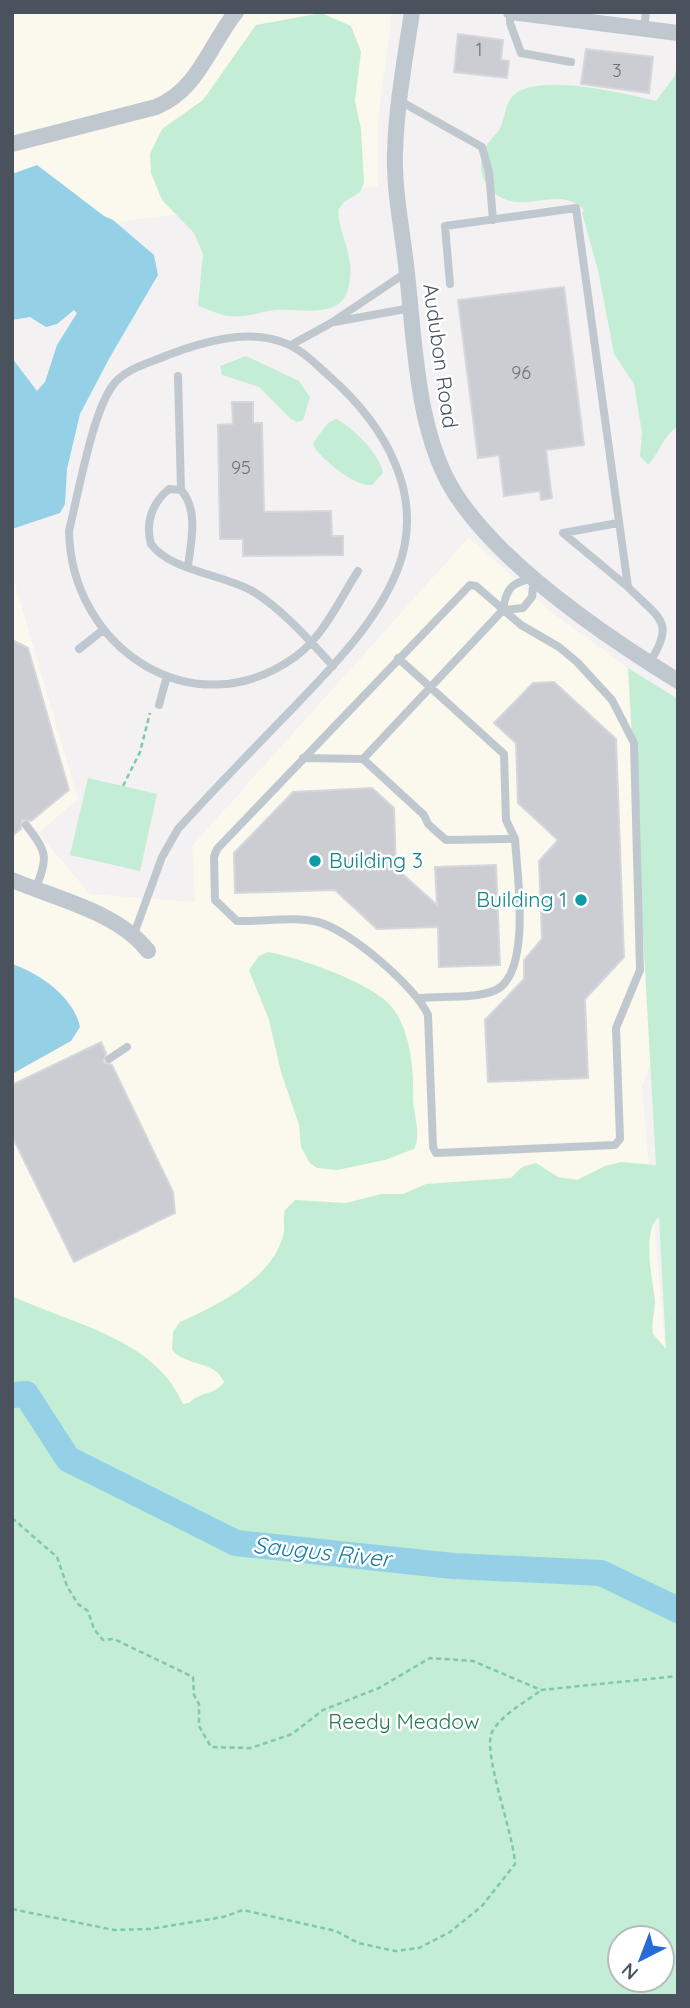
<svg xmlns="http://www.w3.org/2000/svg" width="690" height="2008" font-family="Quicksand,sans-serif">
  <rect width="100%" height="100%" fill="#f3f1f1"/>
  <!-- commercial -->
  <path fill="#fbf8ed" d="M12 12H392L378 120V186L12 237Z
    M469 537 550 611 628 668 674 744 660 1039 642 1086 670 1403 227 1472 12 1351V574L78 799 38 833 90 894 195 902 192 846Z"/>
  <!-- green -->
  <path fill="#c4edd6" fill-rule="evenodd" d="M321 13 351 26 361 52 355 101 361 129 364 183 360 192 344 202 338 210C339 238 357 257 348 289 340 320 298 308 276 310 257 312 250 318 229 316 218 315 209 309 198 306L203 254 194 233 162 200 151 173 150 154 162 129 203 100 256 25Z
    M678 65V426C660 440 661 451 648 465L640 456 642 433 634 384 614 354 598 270 582 213 584 210C558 183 523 217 494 193 480 181 477 160 487 145 491 139 497 134 500 128 505 119 505 106 511 98 533 70 625 94 656 101L674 77Z
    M246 356 299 381 310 397 303 420 297 422 291 419 259 387 222 375 220 366Z
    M336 419C352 426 381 456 383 473L372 485C355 487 324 461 314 447L313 443 328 423Z
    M628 668 678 699V1996H12V1296C71 1324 155 1338 183 1404L189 1403C200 1391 214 1396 224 1382 215 1360 187 1367 172 1350L173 1332 180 1322C216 1306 272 1279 283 1236 286 1228 282 1219 285 1210L295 1200 346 1203 381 1194H403L426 1184 511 1178 522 1167 536 1163 558 1177 577 1180 605 1166 621 1162 656 1165ZM659 1217 666 1348V1349L653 1334C651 1322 655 1312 655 1301 653 1281 641 1230 659 1217ZM620 1938H662V1980H620Z
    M88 778 157 794 140 871 70 855Z
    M268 952C300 958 362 980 386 1001 410 1022 414 1068 413 1097 413 1113 422 1134 414 1149L385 1160 337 1170 317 1168 310 1163 301 1147 299 1125 281 1072 269 1020 249 970 259 956Z"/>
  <!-- water -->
  <path fill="#94d1e6" d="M37 165 104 216 113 220 154 255 158 275 110 357 80 414 67 469 65 504 60 513 12 529V358L37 391 45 382 57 345 77 313 74 310 57 324 46 327 30 317 12 320V174Z
    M12 964C39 973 74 997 80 1027L71 1041 12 1074Z"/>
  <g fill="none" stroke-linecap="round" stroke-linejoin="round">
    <!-- river -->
    <path stroke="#94d1e6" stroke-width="26" d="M12 1395 26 1394 68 1459 236 1543 453 1566 601 1573 678 1610"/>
  </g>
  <!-- building -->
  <path fill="#cbcdd3" stroke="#d6d7dc" stroke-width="2" d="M458 34 503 40 501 60 509 61 507 78 454 72Z
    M586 49 653 57 649 93 581 84Z
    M564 287 584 445 546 450 552 498 541 500 540 491 504 496 499 455 478 458 458 300Z
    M232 402H253V423H262L264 512 331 511 332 536H343V555L243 556V539H220L218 425 233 424Z
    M12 640 28 648 69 790 31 821 22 820 21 829 12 836Z
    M554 682 616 739 624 957 585 999 588 1078 488 1082 485 1020 524 979V960L542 939 539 861 558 840 518 803 516 743 494 723 533 683Z
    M372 788 394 808 396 868 437 905 435 867 496 865 500 965 439 967 438 927 377 929 335 890 235 893 234 853 293 792Z
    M101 1042 106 1053 103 1062 112 1065 173 1192 175 1213 74 1262 12 1136V1085Z"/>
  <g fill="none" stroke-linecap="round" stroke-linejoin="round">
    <!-- path -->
    <path stroke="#7ec9a8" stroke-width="2.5" stroke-dasharray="5 3.5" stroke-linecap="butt" d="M123 786 140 752 150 713
      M12 1518 57 1557 67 1586 78 1604 88 1611 94 1629 103 1640 114 1639 193 1677 194 1695 199 1704V1726L211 1747 251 1748 292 1734 323 1710 379 1688 430 1658 473 1661 541 1690 678 1676
      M12 1909 114 1930 150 1929 223 1917 243 1910 336 1931 358 1943 395 1951 419 1948 450 1932 482 1906 515 1864C514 1834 482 1753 492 1732 502 1714 526 1702 541 1690"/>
    <!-- service -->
    <path stroke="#c0c8cf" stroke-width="8" d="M510 12V23L521 53 571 62
      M644 28 646 12
      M400 101 482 147 489 172 493 220
      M450 284 445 226 576 208 628 587C658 618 677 621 649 663
      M334 322 411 308
      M291 345 331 323 407 272
      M178 376 181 490 169 489C152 503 145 523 151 544 170 571 226 575 254 592 284 611 309 640 333 666
      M181 490C199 510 191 542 188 566
      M618 523 563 533 628 587
      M470 585 476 586 521 625 559 647 577 662 612 700 634 743 640 970 616 1028 620 1139 615 1145 436 1153 433 1147 428 1015C417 988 348 929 318 922 293 916 263 922 237 921L215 900 214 857 217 849Z
      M79 649 103 630
      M398 658 504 754 506 820 515 839
      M159 705 167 676
      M303 758 363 759 424 815 428 824 446 840 515 839C517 873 532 972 496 990 476 999 443 996 420 998
      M363 759 503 610C506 588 512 582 534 578L532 597 523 608 503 610
      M26 825C48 853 48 857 35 890
      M134 934 162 857 178 829C216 787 256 746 295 706 333 666 376 623 397 571 427 496 385 425 329 376 315 363 300 348 282 342 246 329 202 342 168 355 150 363 126 368 113 385 92 413 78 495 69 531 71 648 193 730 295 657 323 637 340 599 358 571
      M109 1059 127 1047"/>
    <!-- minor -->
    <path stroke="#c0c8cf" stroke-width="16" d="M412 12C405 59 396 107 395 154 394 191 402 229 406 265 415 338 415 432 456 495 503 567 605 636 678 681
      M511 12 678 33
      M12 144 156 107C198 90 209 46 236 12
      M12 880C57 899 118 912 148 951"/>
  </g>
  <!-- markers -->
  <g fill="#0f9aa8" stroke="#fff" stroke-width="2.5">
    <circle cx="315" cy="861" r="7"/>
    <circle cx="581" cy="900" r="7"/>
  </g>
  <g text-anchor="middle" stroke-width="5" stroke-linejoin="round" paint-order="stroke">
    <!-- number labels -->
    <g font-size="18" fill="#6a727a">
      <text x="479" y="56">1</text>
      <text x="617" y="77">3</text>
      <text x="521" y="379">96</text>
      <text x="241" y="474">95</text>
    </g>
    <!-- street labels -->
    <g font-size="21" fill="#4a535d" stroke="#fff">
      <text transform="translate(440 356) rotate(82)" y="7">Audubon Road</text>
    </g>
    <!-- culture labels -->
    <g font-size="21" fill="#0d838f" stroke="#fff" text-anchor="start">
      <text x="329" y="868">Building 3</text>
      <text x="567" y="907" text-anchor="end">Building 1</text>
    </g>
    <!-- park labels -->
    <g font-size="21" fill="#1f7b52" stroke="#fff">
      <text x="404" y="1729">Reedy Meadow</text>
    </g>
    <!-- water labels -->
    <g font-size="23" font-style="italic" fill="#177ea4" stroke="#fff">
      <text transform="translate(322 1552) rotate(6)" y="8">Saugus River</text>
    </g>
  </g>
  <!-- border -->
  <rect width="690" height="2008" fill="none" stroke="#4a535d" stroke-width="28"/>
  <!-- north arrow -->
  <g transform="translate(641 1959) rotate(222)"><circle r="33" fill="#ffffff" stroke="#b7babe" stroke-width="2"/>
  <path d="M0-5L12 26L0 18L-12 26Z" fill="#276ad8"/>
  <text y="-10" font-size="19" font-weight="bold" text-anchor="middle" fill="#4a535d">N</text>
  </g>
</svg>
